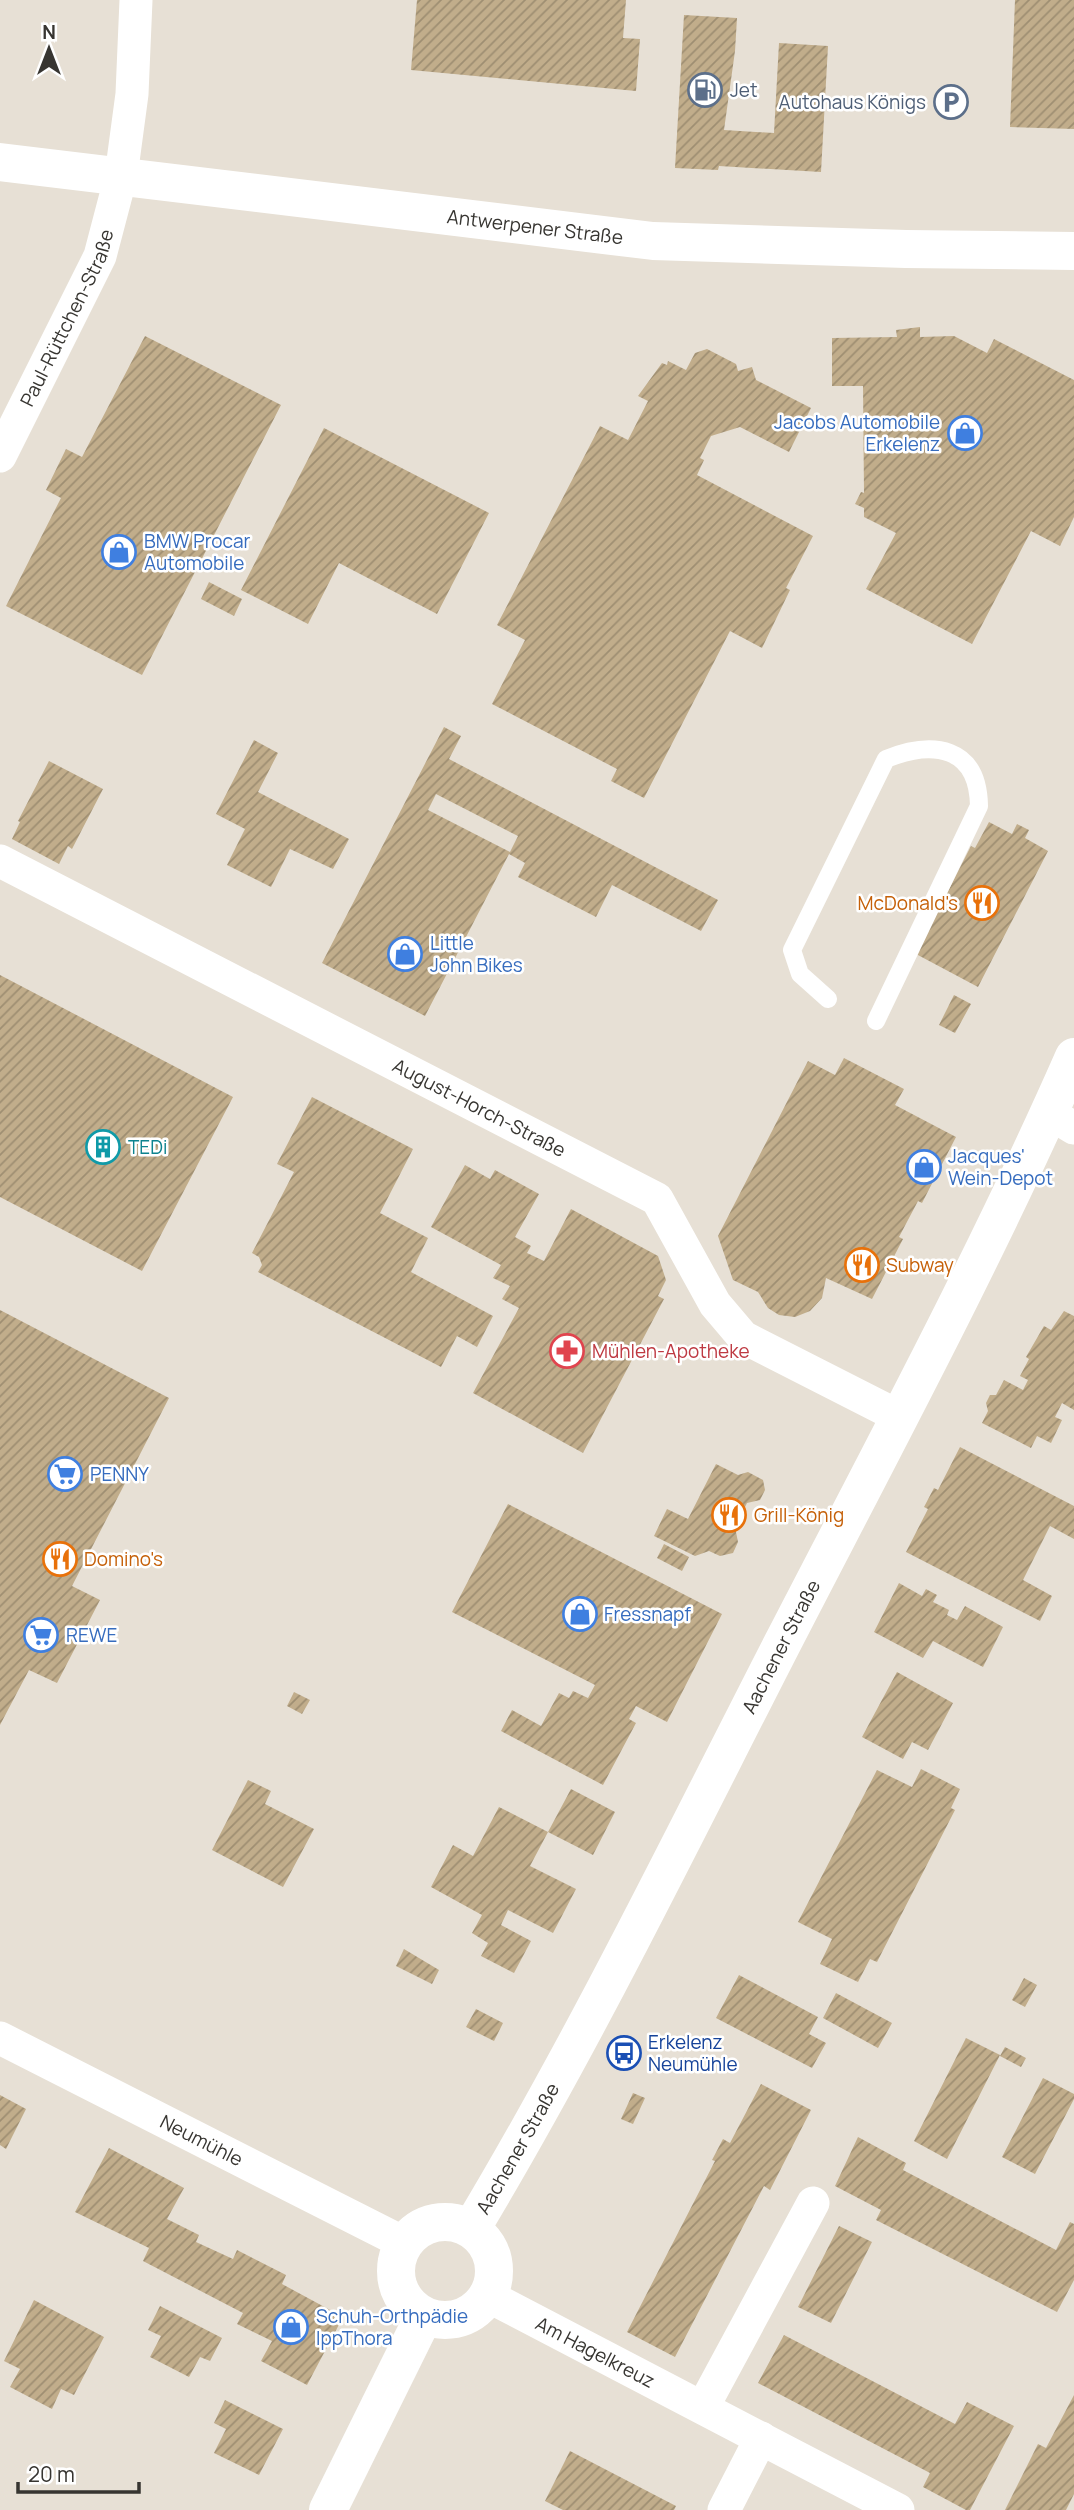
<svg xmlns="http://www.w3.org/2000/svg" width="1074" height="2510" font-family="Manrope,sans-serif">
  <defs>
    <pattern id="building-hatch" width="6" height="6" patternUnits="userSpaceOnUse" patternTransform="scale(1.75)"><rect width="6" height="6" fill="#c1ad8b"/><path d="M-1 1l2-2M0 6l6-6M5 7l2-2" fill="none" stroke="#9e8e72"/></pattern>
  </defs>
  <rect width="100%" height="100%" fill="#e7e0d5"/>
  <!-- building -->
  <path fill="url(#building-hatch)" fill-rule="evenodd" d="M417 0H626L623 38 640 39 636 91 411 70Z
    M1015 0H1074V129L1010 127Z
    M684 15 737 18 735 51 724 130 774 133 779 43 828 46 821 172 719 166 718 170 675 168Z
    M920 327V337L954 336 987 353 994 339 1074 380V517L1060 546 1031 531 972 644 866 589 896 533 864 517V508L855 504 861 492 864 493 863 386H832V338L897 337 896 330Z
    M145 336 281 405 142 675 6 606 61 498 46 490 66 449 82 457Z
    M707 349 736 364 738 371 752 367 756 380 811 408 789 452 740 427 711 436 700 458 704 460 697 475 813 536 786 588 790 590 762 648 730 631 644 798 611 781 617 769 492 704 525 640 497 625 600 426 628 440 648 401 638 396 662 363 667 365 668 361 686 370 695 353Z
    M324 428 489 513 437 614 339 563 308 624 241 590Z
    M209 582 242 599 234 616 201 599Z
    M444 727 461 736 449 759 718 900 701 931 612 885 596 917 518 877 525 863 509 854 425 1016 322 963ZM436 794 518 836 510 852 428 810Z
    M254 740 278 753 258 792 349 839 333 869 290 849 271 887 227 865 245 829 216 814Z
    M49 761 103 789 72 849 68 846 59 864 12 839 20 822 18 821Z
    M989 822 1012 834 1017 824 1029 830 1025 838 1048 851 978 987 916 954 971 846 975 848Z
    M0 975 233 1097 142 1271 0 1197Z
    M954 995 971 1004 955 1033 939 1025Z
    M844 1058 904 1089 895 1105 956 1137 922 1203 918 1201 899 1237 903 1239 872 1299 826 1278 822 1298 810 1311 795 1317 779 1315 768 1308 758 1292 733 1280 718 1236 808 1061 835 1075Z
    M312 1097 413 1149 380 1213 428 1238 411 1272 493 1316 477 1347 457 1336 441 1367 258 1272 262 1265 259 1257 252 1253 294 1172 277 1164Z
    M465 1165 490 1179 495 1170 539 1194 515 1237 531 1246 527 1253 544 1261 571 1209 658 1256 666 1280 658 1296 664 1299 583 1453 473 1393 519 1308 502 1299 510 1286 493 1278 501 1265 431 1227Z
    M0 1310 169 1398 72 1586 100 1600 57 1683 29 1670 0 1725Z
    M1064 1311 1074 1316V1410L1062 1403 1055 1417 1062 1420 1051 1443 1037 1436 1031 1448 982 1423 988 1411 986 1403 990 1395H996L1004 1380 1023 1390 1028 1380 1020 1376 1029 1359 1026 1357 1044 1326 1051 1330Z
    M960 1447 1074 1506V1539L1050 1526 1023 1580 1052 1596 1040 1621 906 1552 928 1509 924 1507 934 1488 938 1490Z
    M716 1464 738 1475 748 1472 763 1480 765 1490 760 1500 747 1503 735 1527 738 1542 733 1553 720 1556 709 1551 695 1556 654 1536 667 1509 688 1519Z
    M508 1504 722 1614 667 1722 636 1706 629 1719 636 1723 603 1785 501 1731 512 1710 541 1726 559 1693 569 1698 573 1691 588 1698 595 1685 452 1612Z
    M664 1544 689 1557 682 1571 657 1558Z
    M899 1583 922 1596 926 1589 937 1595 933 1602 949 1610 947 1615 957 1620 965 1606 1003 1627 983 1667 933 1641 923 1658 874 1632Z
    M897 1672 953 1703 928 1750 912 1742 903 1759 862 1737Z
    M294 1692 310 1700 302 1714 287 1706Z
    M921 1769 960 1789 951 1808 955 1810 877 1962 870 1959 858 1982 820 1964 832 1939 798 1922 877 1770 912 1787Z
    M248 1780 271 1791 265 1804 314 1829 283 1887 212 1850Z
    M571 1789 615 1812 593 1855 548 1832Z
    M499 1807 548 1832 530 1866 576 1889 553 1933 508 1910 501 1925 531 1941 514 1973 481 1956 488 1943 472 1933 482 1915 431 1887 453 1845 473 1856Z
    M404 1949 439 1970 432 1984 396 1966Z
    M739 1975 818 2017 809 2034 826 2043 812 2068 716 2018Z
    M1024 1978 1037 1985 1025 2007 1012 2000Z
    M836 1993 892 2023 878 2048 823 2018Z
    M476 2009 503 2023 494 2041 466 2027Z
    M966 2038 1000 2055 947 2159 914 2141Z
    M1005 2047 1026 2058 1021 2067 1000 2056Z
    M1043 2078 1074 2094V2099L1035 2174 1002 2157Z
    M761 2084 811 2110 770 2190 764 2186 675 2357 627 2332 715 2161 712 2160 723 2139 730 2143Z
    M633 2093 645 2098 633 2124 621 2119Z
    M0 2095 26 2109 6 2149 0 2145Z
    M858 2137 906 2163 903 2170 1056 2250 1070 2222 1074 2224V2280L1057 2312 876 2220 881 2210 835 2186Z
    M109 2148 184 2188 167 2219 199 2235 196 2242 233 2259 237 2250 286 2275 282 2284 343 2317 307 2385 261 2361 272 2341 237 2324 243 2313 143 2261 149 2248 75 2212Z
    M839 2226 872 2242 831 2323 798 2307Z
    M34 2300 104 2337 74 2395 61 2389 52 2409 10 2387 20 2369 4 2361Z
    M160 2306 222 2338 210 2361 200 2357 189 2377 150 2357 161 2336 148 2330Z
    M784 2335 955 2424 967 2402 1014 2426 970 2510H966L923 2487 930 2473 758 2383Z
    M1074 2395V2494L1066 2510H1005L1038 2444 1046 2448Z
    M225 2400 283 2429 259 2475 214 2453 226 2429 214 2423Z
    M570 2451 676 2506 674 2510H563L545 2501Z"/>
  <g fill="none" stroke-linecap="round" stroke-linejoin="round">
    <!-- lane -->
    <path stroke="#fff" stroke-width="18" d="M828 999 800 974 792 950 886 759C933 740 978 746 979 806L876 1021"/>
    <!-- street -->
    <g stroke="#fff" stroke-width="33">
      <path id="s1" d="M0 456 100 256 121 176 132 94 136 0"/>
      <path id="s2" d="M0 861 657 1199 715 1304 743 1337 900 1417"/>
      <path d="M1049 1113 1074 1128"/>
      <path id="s3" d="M0 2038 404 2243"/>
      <path id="s4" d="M488 2296 898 2510"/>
      <path d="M703 2407 813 2203"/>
      <path d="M724 2510 761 2438"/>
    </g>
    <!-- secondary -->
    <g stroke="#fff" stroke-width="38">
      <path id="s5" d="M0 162 653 241 906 249 1074 251"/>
      <circle cx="445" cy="2271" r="49"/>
      <path id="s6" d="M471 2229C585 2039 681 1841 782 1644 882 1450 986 1257 1074 1057"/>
      <path d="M328 2510 424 2316"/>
    </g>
  </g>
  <!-- icons -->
  <defs>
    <g id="fuel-ring" transform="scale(1.75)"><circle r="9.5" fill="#fff" stroke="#5c6f8a" stroke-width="1.5"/><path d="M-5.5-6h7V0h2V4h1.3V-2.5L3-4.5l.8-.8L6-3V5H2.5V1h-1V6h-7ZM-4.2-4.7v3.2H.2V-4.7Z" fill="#5c6f8a"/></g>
    <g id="parking-ring" transform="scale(1.75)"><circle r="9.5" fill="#fff" stroke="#5c6f8a" stroke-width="1.5"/><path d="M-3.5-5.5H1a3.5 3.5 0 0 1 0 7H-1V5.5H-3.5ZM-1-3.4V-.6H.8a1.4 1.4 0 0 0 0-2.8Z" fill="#5c6f8a"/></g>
    <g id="shop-ring" transform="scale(1.75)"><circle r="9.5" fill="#fff" stroke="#3f7fe0" stroke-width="1.5"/><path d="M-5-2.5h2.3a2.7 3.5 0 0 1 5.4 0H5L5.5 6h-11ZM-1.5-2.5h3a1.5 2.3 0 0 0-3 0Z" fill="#3f7fe0"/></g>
    <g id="restaurant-ring" transform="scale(1.75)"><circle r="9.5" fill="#fff" stroke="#e8710a" stroke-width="1.5"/><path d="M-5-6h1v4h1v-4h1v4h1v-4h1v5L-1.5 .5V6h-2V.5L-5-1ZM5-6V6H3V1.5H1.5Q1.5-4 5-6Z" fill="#e8710a"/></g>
    <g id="building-ring" transform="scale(1.75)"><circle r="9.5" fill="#fff" stroke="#0f9aa8" stroke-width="1.5"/><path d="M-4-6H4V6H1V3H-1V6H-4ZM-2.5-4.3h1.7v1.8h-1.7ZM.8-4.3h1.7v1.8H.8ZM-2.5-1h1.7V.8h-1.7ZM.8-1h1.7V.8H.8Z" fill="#0f9aa8"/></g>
    <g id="pharmacy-ring" transform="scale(1.75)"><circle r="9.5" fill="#fff" stroke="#e0444e" stroke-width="1.5"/><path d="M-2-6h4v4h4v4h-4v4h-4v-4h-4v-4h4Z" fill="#e0444e"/></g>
    <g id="supermarket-ring" transform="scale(1.75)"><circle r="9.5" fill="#fff" stroke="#3f7fe0" stroke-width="1.5"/><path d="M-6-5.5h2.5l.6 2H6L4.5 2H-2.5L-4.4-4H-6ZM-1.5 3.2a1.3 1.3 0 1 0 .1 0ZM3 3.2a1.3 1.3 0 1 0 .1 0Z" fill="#3f7fe0"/></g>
    <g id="bus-ring" transform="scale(1.75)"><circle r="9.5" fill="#fff" stroke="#1a4fb4" stroke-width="1.5"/><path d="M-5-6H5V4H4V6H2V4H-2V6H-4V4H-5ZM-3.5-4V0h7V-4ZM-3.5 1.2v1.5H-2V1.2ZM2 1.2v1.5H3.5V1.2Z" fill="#1a4fb4"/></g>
  </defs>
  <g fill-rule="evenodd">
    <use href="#fuel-ring" x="705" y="90"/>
    <use href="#parking-ring" x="951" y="102"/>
    <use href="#shop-ring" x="965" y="433"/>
    <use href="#shop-ring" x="119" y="552"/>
    <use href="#restaurant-ring" x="982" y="903"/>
    <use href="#shop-ring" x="405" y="954"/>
    <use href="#building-ring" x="103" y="1147"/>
    <use href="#shop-ring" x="924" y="1167"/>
    <use href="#restaurant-ring" x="862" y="1265"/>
    <use href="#pharmacy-ring" x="567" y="1351"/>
    <use href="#supermarket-ring" x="65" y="1474"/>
    <use href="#restaurant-ring" x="729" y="1515"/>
    <use href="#restaurant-ring" x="60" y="1559"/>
    <use href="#shop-ring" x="580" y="1614"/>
    <use href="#supermarket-ring" x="41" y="1635"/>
    <use href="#bus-ring" x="624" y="2053"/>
    <use href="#shop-ring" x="291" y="2327"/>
  </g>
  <g text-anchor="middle" stroke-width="5" stroke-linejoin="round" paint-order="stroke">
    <!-- service labels -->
    <g font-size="19" fill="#4e5e75" stroke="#fff" text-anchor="start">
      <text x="730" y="97">Jet</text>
      <text x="926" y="109" text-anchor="end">Autohaus Königs</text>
    </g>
    <!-- street labels -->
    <g font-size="19" fill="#373531" stroke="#fff">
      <text dy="7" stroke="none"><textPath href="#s5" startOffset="539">Antwerpener Straße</textPath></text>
      <text dy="7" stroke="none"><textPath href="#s1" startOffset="154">Paul-Rüttchen-Straße</textPath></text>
      <text dy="7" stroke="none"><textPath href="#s2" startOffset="539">August-Horch-Straße</textPath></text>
      <text dy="7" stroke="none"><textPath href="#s6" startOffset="660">Aachener Straße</textPath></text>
      <text dy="7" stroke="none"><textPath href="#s3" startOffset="226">Neumühle</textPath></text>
      <text dy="7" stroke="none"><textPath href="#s6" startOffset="93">Aachener Straße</textPath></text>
      <text dy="7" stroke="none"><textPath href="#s4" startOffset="121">Am Hagelkreuz</textPath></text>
    </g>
    <!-- shop labels -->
    <g font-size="19" fill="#366cbe" stroke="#fff" text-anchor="start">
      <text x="940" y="429" text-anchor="end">Jacobs Automobile<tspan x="940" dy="22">Erkelenz</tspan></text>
      <text x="144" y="548">BMW Procar<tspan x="144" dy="22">Automobile</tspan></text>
      <text x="430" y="950">Little<tspan x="430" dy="22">John Bikes</tspan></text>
      <text x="948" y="1163">Jacques'<tspan x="948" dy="22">Wein-Depot</tspan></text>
      <text x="90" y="1481">PENNY</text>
      <text x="604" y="1621">Fressnapf</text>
      <text x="66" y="1642">REWE</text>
      <text x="316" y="2323">Schuh-Orthpädie<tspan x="316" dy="22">IppThora</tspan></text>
    </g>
    <!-- food labels -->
    <g font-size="19" fill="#c56008" stroke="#fff" text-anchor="start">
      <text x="958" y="910" text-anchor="end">McDonald's</text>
      <text x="886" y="1272">Subway</text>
      <text x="754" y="1522">Grill-König</text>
      <text x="84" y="1566">Domino's</text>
    </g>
    <!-- culture labels -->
    <g font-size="19" fill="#0d838f" stroke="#fff" text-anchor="start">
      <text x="128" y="1154">TEDi</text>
    </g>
    <!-- health labels -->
    <g font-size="19" fill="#be3a42" stroke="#fff" text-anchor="start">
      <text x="592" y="1358">Mühlen-Apotheke</text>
    </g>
    <!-- transit labels -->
    <g font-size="19" fill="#164399" stroke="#fff" text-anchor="start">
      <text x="648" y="2049">Erkelenz<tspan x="648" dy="22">Neumühle</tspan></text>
    </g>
  </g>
  <!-- north arrow -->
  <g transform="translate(49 49)" stroke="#ffffff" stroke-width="5" paint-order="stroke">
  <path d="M0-5L12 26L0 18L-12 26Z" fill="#373531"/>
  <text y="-10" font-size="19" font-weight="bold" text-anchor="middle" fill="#373531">N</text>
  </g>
  <!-- scale -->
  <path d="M18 2482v10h121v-10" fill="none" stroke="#373531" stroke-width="3.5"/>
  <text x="28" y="2482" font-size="21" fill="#373531" stroke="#ffffff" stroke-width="5" paint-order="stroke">20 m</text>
</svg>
